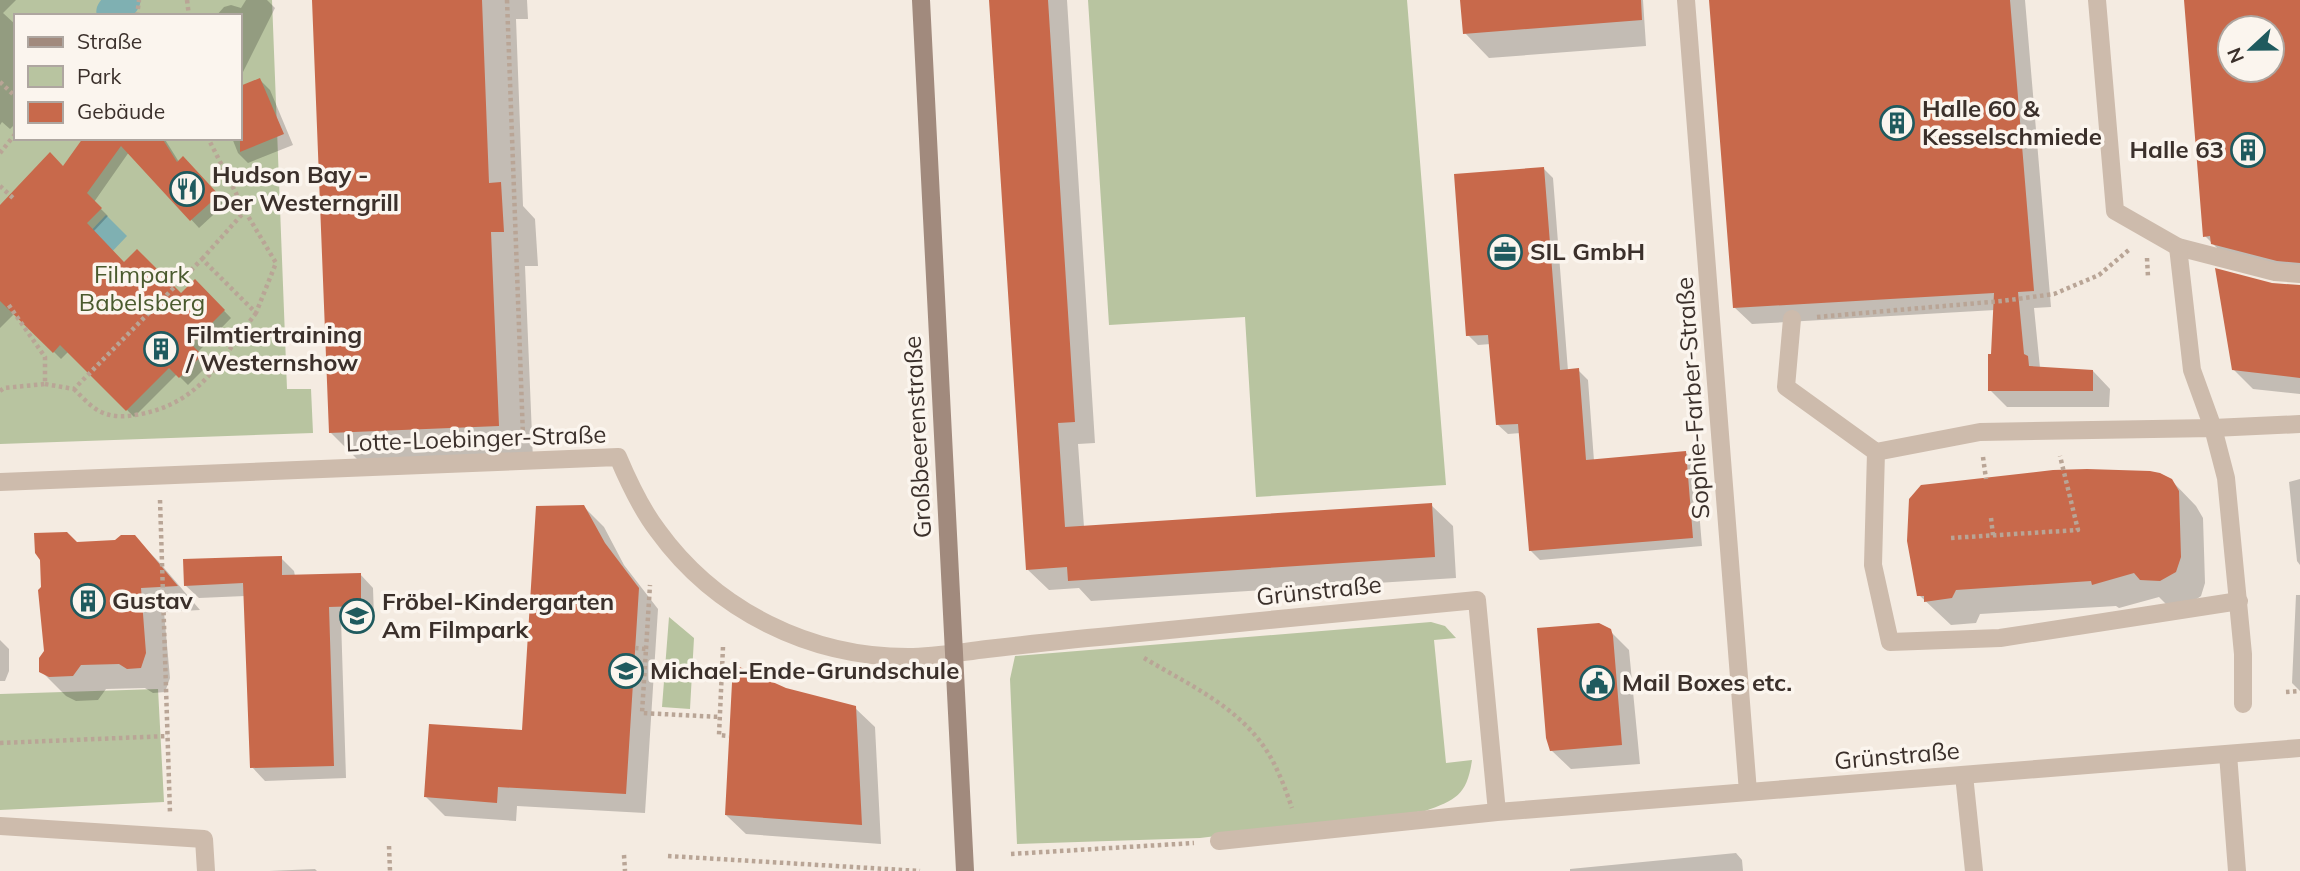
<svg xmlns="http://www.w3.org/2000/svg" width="2300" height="871" font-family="Mulish,sans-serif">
  <rect width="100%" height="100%" fill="#f4ebe1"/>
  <!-- green -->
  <path fill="#b8c4a0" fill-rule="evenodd" d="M0 0H272L287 389H311L313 433 0 444ZM16 16H240V138H16Z
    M1088 0H1407L1446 485 1256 497 1245 317 1109 325Z
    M669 617 694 638 690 709 662 707Z
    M1431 622 1445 626 1456 638 1434 640 1446 763 1472 760C1467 795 1456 800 1425 811L1200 838 1017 844 1010 679 1015 656Z
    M158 689 164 802 0 810V694Z"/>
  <!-- water -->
  <path fill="#7fb0b2" d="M106 215 127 236 43 324 22 303Z"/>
  <!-- shadow -->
  <path fill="#0003" fill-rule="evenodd" d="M0 0H16L3 13 16 25V123L10 129 2 122 0 125Z
    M246 0H267L275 8 240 78V16H216L224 7 231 5 241 8Z
    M314 0H527L528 19H516L523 206 535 219 538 266H525L533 460 365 467 330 432Z
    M990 0H1067L1095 443 1078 444 1084 527 1431 505 1453 526 1456 578 1091 601 1079 588 1049 590 1027 569Z
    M1462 0H1643L1646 46 1489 58 1465 33Z
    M1710 0H2025L2051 307 2034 308 2040 368 2093 371 2110 389 2109 407H2007L1990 390 1995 310 1752 324 1734 307Z
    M2185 0H2300V279L2224 255 2205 236ZM2230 28H2272V70H2230Z
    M260 80 270 90 293 145 248 163 238 153 232 138H240V88Z
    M85 138H164L179 162 183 159 225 204 199 228 129 152 94 202 108 216 93 232 125 264 181 295 195 281 231 318 198 352 209 364 188 385 177 374 134 417 69 351 61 359 15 313 0 328V207L64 169Z
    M1544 169 1553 178 1568 371 1578 370 1588 380 1594 461 1686 453 1695 463 1702 546 1540 560 1530 550 1521 433 1508 434 1498 425 1491 344 1478 345 1468 335Z
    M2272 285 2300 287V394L2253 389 2233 369Z
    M2300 479V565L2297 561 2289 482Z
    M2171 480 2196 506 2203 518 2205 583 2201 596 2191 603 2166 604 2159 597 2119 608 2116 606 1980 614 1976 623 1951 625 1919 595Z
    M584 507 604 527 624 565 658 609 645 813 517 806 516 821 445 816 426 797 524 732Z
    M134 537 159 562 200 610 164 612 170 678 165 692 153 693 145 688 106 689 98 700 76 701 66 696 41 671 45 652 40 591 76 544 115 542Z
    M281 558 294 571 295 576 360 574 373 588 374 618 341 619 346 778 265 781 252 767 245 596 199 598 185 585Z
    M2296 595H2300V691L2292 683Z
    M1609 630 1629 650 1640 764 1571 769 1551 750Z
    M0 640 9 649V671L5 681H0Z
    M785 690 855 708 875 727 881 844 746 834 726 815Z
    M1736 853 1742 860 1743 871H1570V869Z
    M315 869 317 871H269Z"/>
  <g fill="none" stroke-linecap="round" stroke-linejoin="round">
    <!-- canal -->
    <path stroke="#7fb0b2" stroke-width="35" d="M116 16 114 12 123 0"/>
  </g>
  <!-- building -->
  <path fill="#c8694b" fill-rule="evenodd" d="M312 0H482L489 183 501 182 504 232H491L499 426 329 433Z
    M989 0H1048L1075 422 1058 423 1065 527 1432 503 1435 557 1068 581 1067 567 1026 570Z
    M1460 0H1641L1642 20 1463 34Z
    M1709 0H2010L2034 291 2018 292 2024 354 2028 356 2029 366 2093 370V391H1988V354H1991L1994 293 1733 308Z
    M2184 0H2300V263L2277 261 2211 244 2210 236 2203 237ZM2230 28H2272V70H2230Z
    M260 78 284 134 240 152V86Z
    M83 138H162L177 162 183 156 219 195 190 221 121 146 87 193 102 208 87 223 124 262 137 249 181 293 195 279 225 310 191 344 202 355 179 378 169 368 126 411 60 345 53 353 0 301V205L50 152 63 166Z
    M1544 167 1560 370 1579 368 1586 460 1686 451 1693 538 1529 551 1518 424 1496 425 1488 335 1466 336 1454 174Z
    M2215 268 2272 283 2300 285V378L2232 370Z
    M2087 469 2150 471 2160 473 2172 479 2179 491 2181 557 2176 572 2160 581 2140 580 2134 573 2092 585 2091 581 1956 590 1952 598 1924 602V596H1917L1907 541 1909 499 1921 485 2053 470Z
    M584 505 605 543 639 588 626 794 498 787 497 803 424 797 429 724 522 730 536 506Z
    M67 532 77 542 115 540 121 535H135L178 586 141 588 146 653 141 668 127 669 119 664 81 665 73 676 49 677 39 672V658L44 651 38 590 41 587 40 560 35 553 34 533Z
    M282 556V575L361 573V606L329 607 334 766 250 768 243 583 184 586 183 559Z
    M1599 623 1611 629 1613 636 1622 745 1550 751 1546 738 1537 628Z
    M733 664 786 688 856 706 862 825 725 815Z"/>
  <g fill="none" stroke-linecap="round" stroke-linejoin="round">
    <!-- path -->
    <path stroke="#b9a596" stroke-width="4.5" stroke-dasharray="3.5 3.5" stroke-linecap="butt" d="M187 0 189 16
      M507 0 523 436
      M137 16 139 0
      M0 82 16 97
      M0 153 16 133
      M0 186 13 198
      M2147 258 2148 277
      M202 259 245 211
      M1817 317 2002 301 2054 294 2099 275 2130 249
      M45 384 74 389 202 259 256 313 276 263 245 211 208 138
      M74 389C81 396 90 406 99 411 113 418 126 417 141 414 202 402 221 359 256 313
      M0 391 4 388 45 384V357L8 304
      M1983 457 1986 479
      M160 500 170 813
      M1991 518 1993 535
      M1951 538 2078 530 2060 456
      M723 647 719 735 729 736
      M635 648 646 649 642 713 720 717
      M646 649 650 585
      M1144 658C1184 682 1229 702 1259 740 1275 760 1284 785 1292 808
      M2286 692 2300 691
      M0 743 168 736
      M389 846 390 871
      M1011 854 1194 843
      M624 855 625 871
      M668 856 920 871"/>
    <!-- lane -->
    <path stroke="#cdbbac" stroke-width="18" d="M2097 0 2115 211 2178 247 2275 272 2300 274
      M2228 754 2237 871
      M1964 775 1974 871"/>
    <!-- street -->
    <path stroke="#cdbbac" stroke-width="18" d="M1686 0 1748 792
      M2178 247 2192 370 2213 428 2226 478 2243 654V704
      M1792 319 1786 387 1876 452 1980 432 2213 428 2300 424
      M1876 452 1873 565 1890 642 2000 638 2239 601
      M0 482 618 457C629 483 641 509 658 531 716 611 810 657 908 657 935 657 961 652 987 649 1031 644 1075 639 1119 635 1238 623 1358 611 1477 600L1497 812
      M0 826 204 839 206 871
      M1219 841 1497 812 2300 748"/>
    <!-- secondary -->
    <path stroke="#a18a7d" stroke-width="18" d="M921 0 965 871"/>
  </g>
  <!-- icons -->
  <defs>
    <g id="building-ring" transform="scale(1.75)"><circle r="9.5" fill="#fbf5ee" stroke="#1f5a5e" stroke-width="1.5"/><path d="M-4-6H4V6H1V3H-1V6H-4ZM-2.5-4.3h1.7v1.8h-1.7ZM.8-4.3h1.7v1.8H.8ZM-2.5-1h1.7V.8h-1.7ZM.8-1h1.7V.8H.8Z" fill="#1f5a5e"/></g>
    <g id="restaurant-ring" transform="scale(1.75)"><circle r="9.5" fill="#fbf5ee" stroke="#1f5a5e" stroke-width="1.5"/><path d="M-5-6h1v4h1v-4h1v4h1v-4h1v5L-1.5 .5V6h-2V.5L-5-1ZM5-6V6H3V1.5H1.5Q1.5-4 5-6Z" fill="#1f5a5e"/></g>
    <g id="office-ring" transform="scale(1.75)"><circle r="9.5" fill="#fbf5ee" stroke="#1f5a5e" stroke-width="1.5"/><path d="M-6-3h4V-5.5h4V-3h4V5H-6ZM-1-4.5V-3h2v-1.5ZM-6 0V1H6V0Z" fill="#1f5a5e"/></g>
    <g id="school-ring" transform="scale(1.75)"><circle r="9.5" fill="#fbf5ee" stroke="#1f5a5e" stroke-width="1.5"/><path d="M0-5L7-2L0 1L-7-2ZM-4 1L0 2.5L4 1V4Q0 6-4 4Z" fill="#1f5a5e"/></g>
    <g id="civic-ring" transform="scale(1.75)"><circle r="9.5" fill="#fbf5ee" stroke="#1f5a5e" stroke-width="1.5"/><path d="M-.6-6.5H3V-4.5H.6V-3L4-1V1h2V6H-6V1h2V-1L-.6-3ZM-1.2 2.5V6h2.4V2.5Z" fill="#1f5a5e"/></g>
  </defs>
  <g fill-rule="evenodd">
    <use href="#building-ring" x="1897" y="123"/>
    <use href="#building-ring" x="2248" y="150"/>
    <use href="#restaurant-ring" x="187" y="189"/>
    <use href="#office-ring" x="1505" y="252"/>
    <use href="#building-ring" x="161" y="349"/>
    <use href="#building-ring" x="88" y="601"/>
    <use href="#school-ring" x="357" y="616"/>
    <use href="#school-ring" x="626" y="671"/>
    <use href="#civic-ring" x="1597" y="683"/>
  </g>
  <g text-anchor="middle" stroke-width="7" stroke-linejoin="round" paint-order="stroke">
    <!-- poi labels -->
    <g font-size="24" font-weight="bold" fill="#3b302b" stroke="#fbf5ee" text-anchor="start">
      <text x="1922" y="117">Halle 60 &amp;<tspan x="1922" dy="28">Kesselschmiede</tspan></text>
      <text x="2224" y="158" text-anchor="end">Halle 63</text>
      <text x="212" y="183">Hudson Bay -<tspan x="212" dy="28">Der Westerngrill</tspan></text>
      <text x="1530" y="260">SIL GmbH</text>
      <text x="186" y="343">Filmtiertraining<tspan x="186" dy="28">/ Westernshow</tspan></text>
      <text x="112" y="609">Gustav</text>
      <text x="382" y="610">Fröbel-Kindergarten<tspan x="382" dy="28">Am Filmpark</tspan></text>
      <text x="650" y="679">Michael-Ende-Grundschule</text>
      <text x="1622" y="691">Mail Boxes etc.</text>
    </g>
    <!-- park labels -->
    <g font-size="24" fill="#4a5a2e" stroke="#fbf5ee">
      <text x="142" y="283">Filmpark<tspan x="142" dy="28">Babelsberg</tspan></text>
    </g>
    <!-- street labels -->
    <g font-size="24" fill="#3b302b" stroke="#fbf5ee">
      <text transform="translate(1693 398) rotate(-94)" y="8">Sophie-Farber-Straße</text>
      <text transform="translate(918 437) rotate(-93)" y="8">Großbeerenstraße</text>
      <text transform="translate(476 439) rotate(-2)" y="8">Lotte-Loebinger-Straße</text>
      <text transform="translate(1319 591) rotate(-6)" y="8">Grünstraße</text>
      <text transform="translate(1897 756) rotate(-5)" y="8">Grünstraße</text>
    </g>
  </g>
  <!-- legend -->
  <rect x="14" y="14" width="228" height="126" fill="#fbf5ee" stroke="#aea6a0" stroke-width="2"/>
  <rect x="28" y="37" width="35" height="10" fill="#a18a7d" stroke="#aea6a0" stroke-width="2"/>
  <text x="77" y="49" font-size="21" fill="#3b302b">Straße</text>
  <rect x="28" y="66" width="35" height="21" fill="#b8c4a0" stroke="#aea6a0" stroke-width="2"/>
  <text x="77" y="84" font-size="21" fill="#3b302b">Park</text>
  <rect x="28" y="102" width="35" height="21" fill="#c8694b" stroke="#aea6a0" stroke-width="2"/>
  <text x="77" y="119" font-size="21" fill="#3b302b">Gebäude</text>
  <!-- north arrow -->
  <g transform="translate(2251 49) rotate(248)"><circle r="33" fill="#fbf5ee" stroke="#aea6a0" stroke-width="2"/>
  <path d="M0-5L12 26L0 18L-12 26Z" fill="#1f5a5e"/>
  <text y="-10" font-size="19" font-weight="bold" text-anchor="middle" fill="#3b302b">N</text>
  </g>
</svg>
